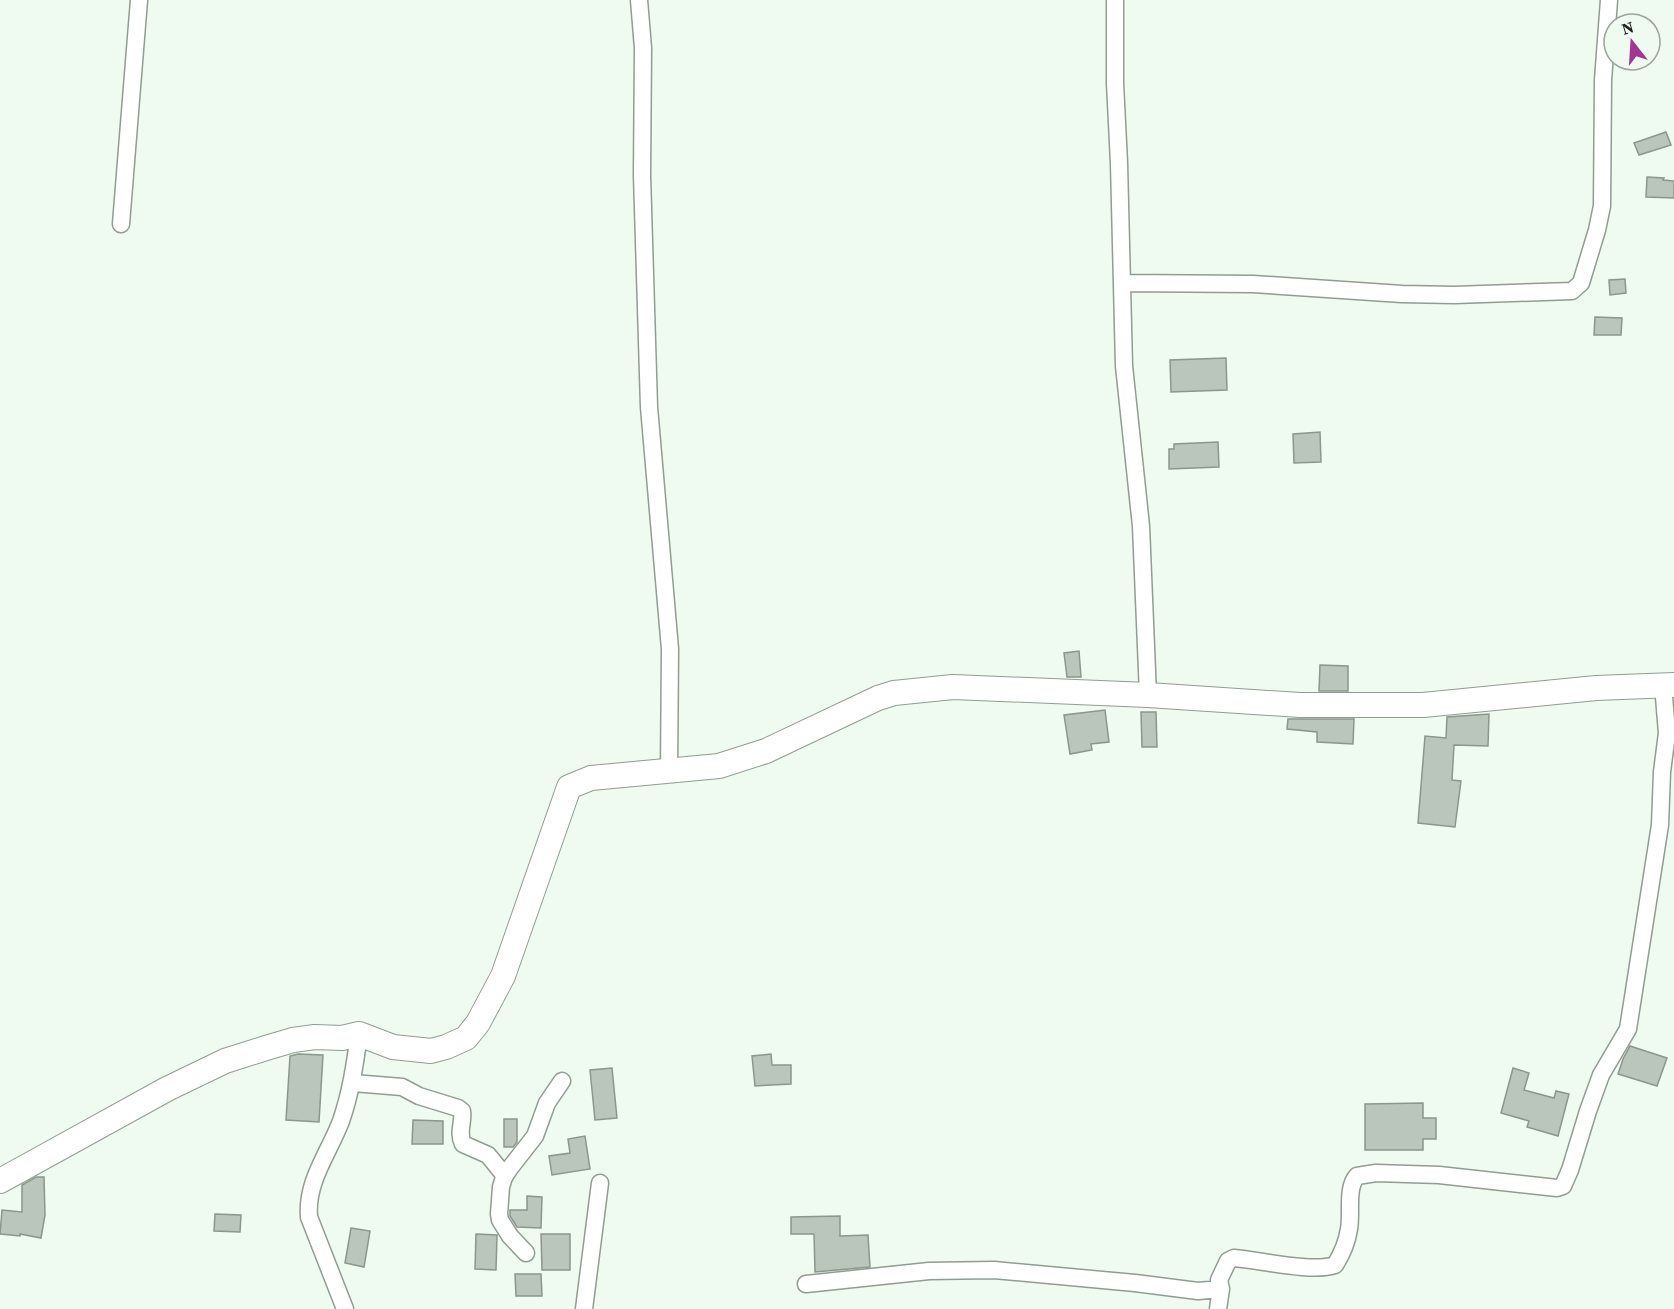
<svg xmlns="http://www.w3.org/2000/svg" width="1674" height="1309" font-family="'Source Serif 4',serif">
  <rect width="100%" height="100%" fill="#effaf1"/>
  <!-- building -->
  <path fill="#bac5bc" stroke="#8b968d" stroke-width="1.5" d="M1666 132 1671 145 1639 155 1634 143Z
    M1647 177 1664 178 1663 180 1674 181V198L1646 197Z
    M1625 279 1626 293 1610 295 1609 280Z
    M1595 317 1622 318 1621 335H1594Z
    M1226 358 1227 390 1171 392 1170 360Z
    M1320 432 1321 462 1294 463 1293 434Z
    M1218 442 1219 467 1169 469V449H1174V444Z
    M1079 651 1081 677H1067L1064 653Z
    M1320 665 1348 666V691H1319Z
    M1105 710 1109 742 1091 744 1092 750 1070 754 1064 715Z
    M1141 712H1156L1157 747H1142Z
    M1489 714 1488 746 1454 745 1452 780 1461 781 1455 827 1418 823 1425 736 1446 738 1447 717Z
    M1288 719H1354L1353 744 1317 742V732L1287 729Z
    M1630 1046 1667 1058 1657 1086 1618 1074 1623 1059Z
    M298 1054 323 1055 319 1122 286 1120 290 1056Z
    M771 1054 772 1065H791V1084L755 1086 752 1056Z
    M612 1068 617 1118 595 1120 590 1070Z
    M1513 1068 1529 1073 1524 1090 1554 1098 1556 1091 1569 1094 1558 1136 1527 1127 1529 1121 1501 1113Z
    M1423 1103V1118H1436V1139H1423V1150H1365V1104Z
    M504 1119H517V1142L513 1147H504Z
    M413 1120 443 1121V1144H412Z
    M585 1136 590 1169 552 1175 549 1156 570 1153 568 1139Z
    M36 1177H44L45 1215 41 1238 20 1234V1236L0 1234 2 1210 22 1212V1185Z
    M527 1196 542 1197 541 1228 517 1227 510 1216V1210H527Z
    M215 1214 241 1215 240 1232 214 1231Z
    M840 1216V1236L868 1235 870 1267 815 1272 814 1234H791V1217Z
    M351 1228 370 1231 364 1267 345 1263Z
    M476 1234 497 1235 496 1270 475 1269Z
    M541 1234H570V1270H542Z
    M515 1274H541L542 1296H516Z"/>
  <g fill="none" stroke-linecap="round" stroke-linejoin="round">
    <!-- street casing -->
    <g stroke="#919c93" stroke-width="19">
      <path id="street" d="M639 0 643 48 642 175 649 407 670 649 669 772
        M1115 0V83L1119 163 1124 366 1141 526 1148 695
        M121 224 139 0
        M1122 283 1253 284 1402 294 1454 295 1572 291 1581 283 1597 230 1602 206 1603 80 1609 0
        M353 1083 402 1087 419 1096 458 1108 462 1111C464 1122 457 1132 463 1144L488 1155 505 1176
        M526 1253 510 1236 500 1220 499 1214 501 1187 504 1177 510 1168 535 1136 547 1103 562 1081
        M806 1284 929 1271 994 1270 1135 1283 1198 1291 1221 1289 1219 1280 1228 1261 1234 1258C1260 1260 1312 1273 1335 1265 1342 1254 1347 1242 1349 1229 1352 1213 1346 1188 1357 1176L1376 1173 1439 1175 1557 1188 1563 1186 1570 1170 1588 1111 1601 1075 1628 1029 1660 825 1662 772 1667 733 1663 685
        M345 1309 309 1217C306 1181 329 1153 341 1121 351 1092 355 1064 359 1034
        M584 1309 600 1183
        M1218 1309 1221 1289"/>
    </g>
    <!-- secondary casing -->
    <g stroke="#919c93" stroke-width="26">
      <path id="secondary" d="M0 1181 167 1089 225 1061 266 1048 293 1040 315 1037 342 1038 359 1034 393 1047 431 1051 446 1047 466 1038 478 1023 503 976 569 787 591 778 719 766 766 751 878 698 894 693 953 687 1148 695 1300 705H1423L1596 688 1674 685"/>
    </g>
    <!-- street -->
    <use href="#street" stroke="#fff" stroke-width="16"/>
    <!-- secondary -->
    <use href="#secondary" stroke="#fff" stroke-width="24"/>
  </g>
  <!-- north arrow -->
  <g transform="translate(1632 42) rotate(343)"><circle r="28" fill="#effaf1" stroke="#9ca49d" stroke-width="1.5"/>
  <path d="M0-4.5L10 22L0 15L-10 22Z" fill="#a23695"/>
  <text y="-9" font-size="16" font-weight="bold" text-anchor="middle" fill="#1f2320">N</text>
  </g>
</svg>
